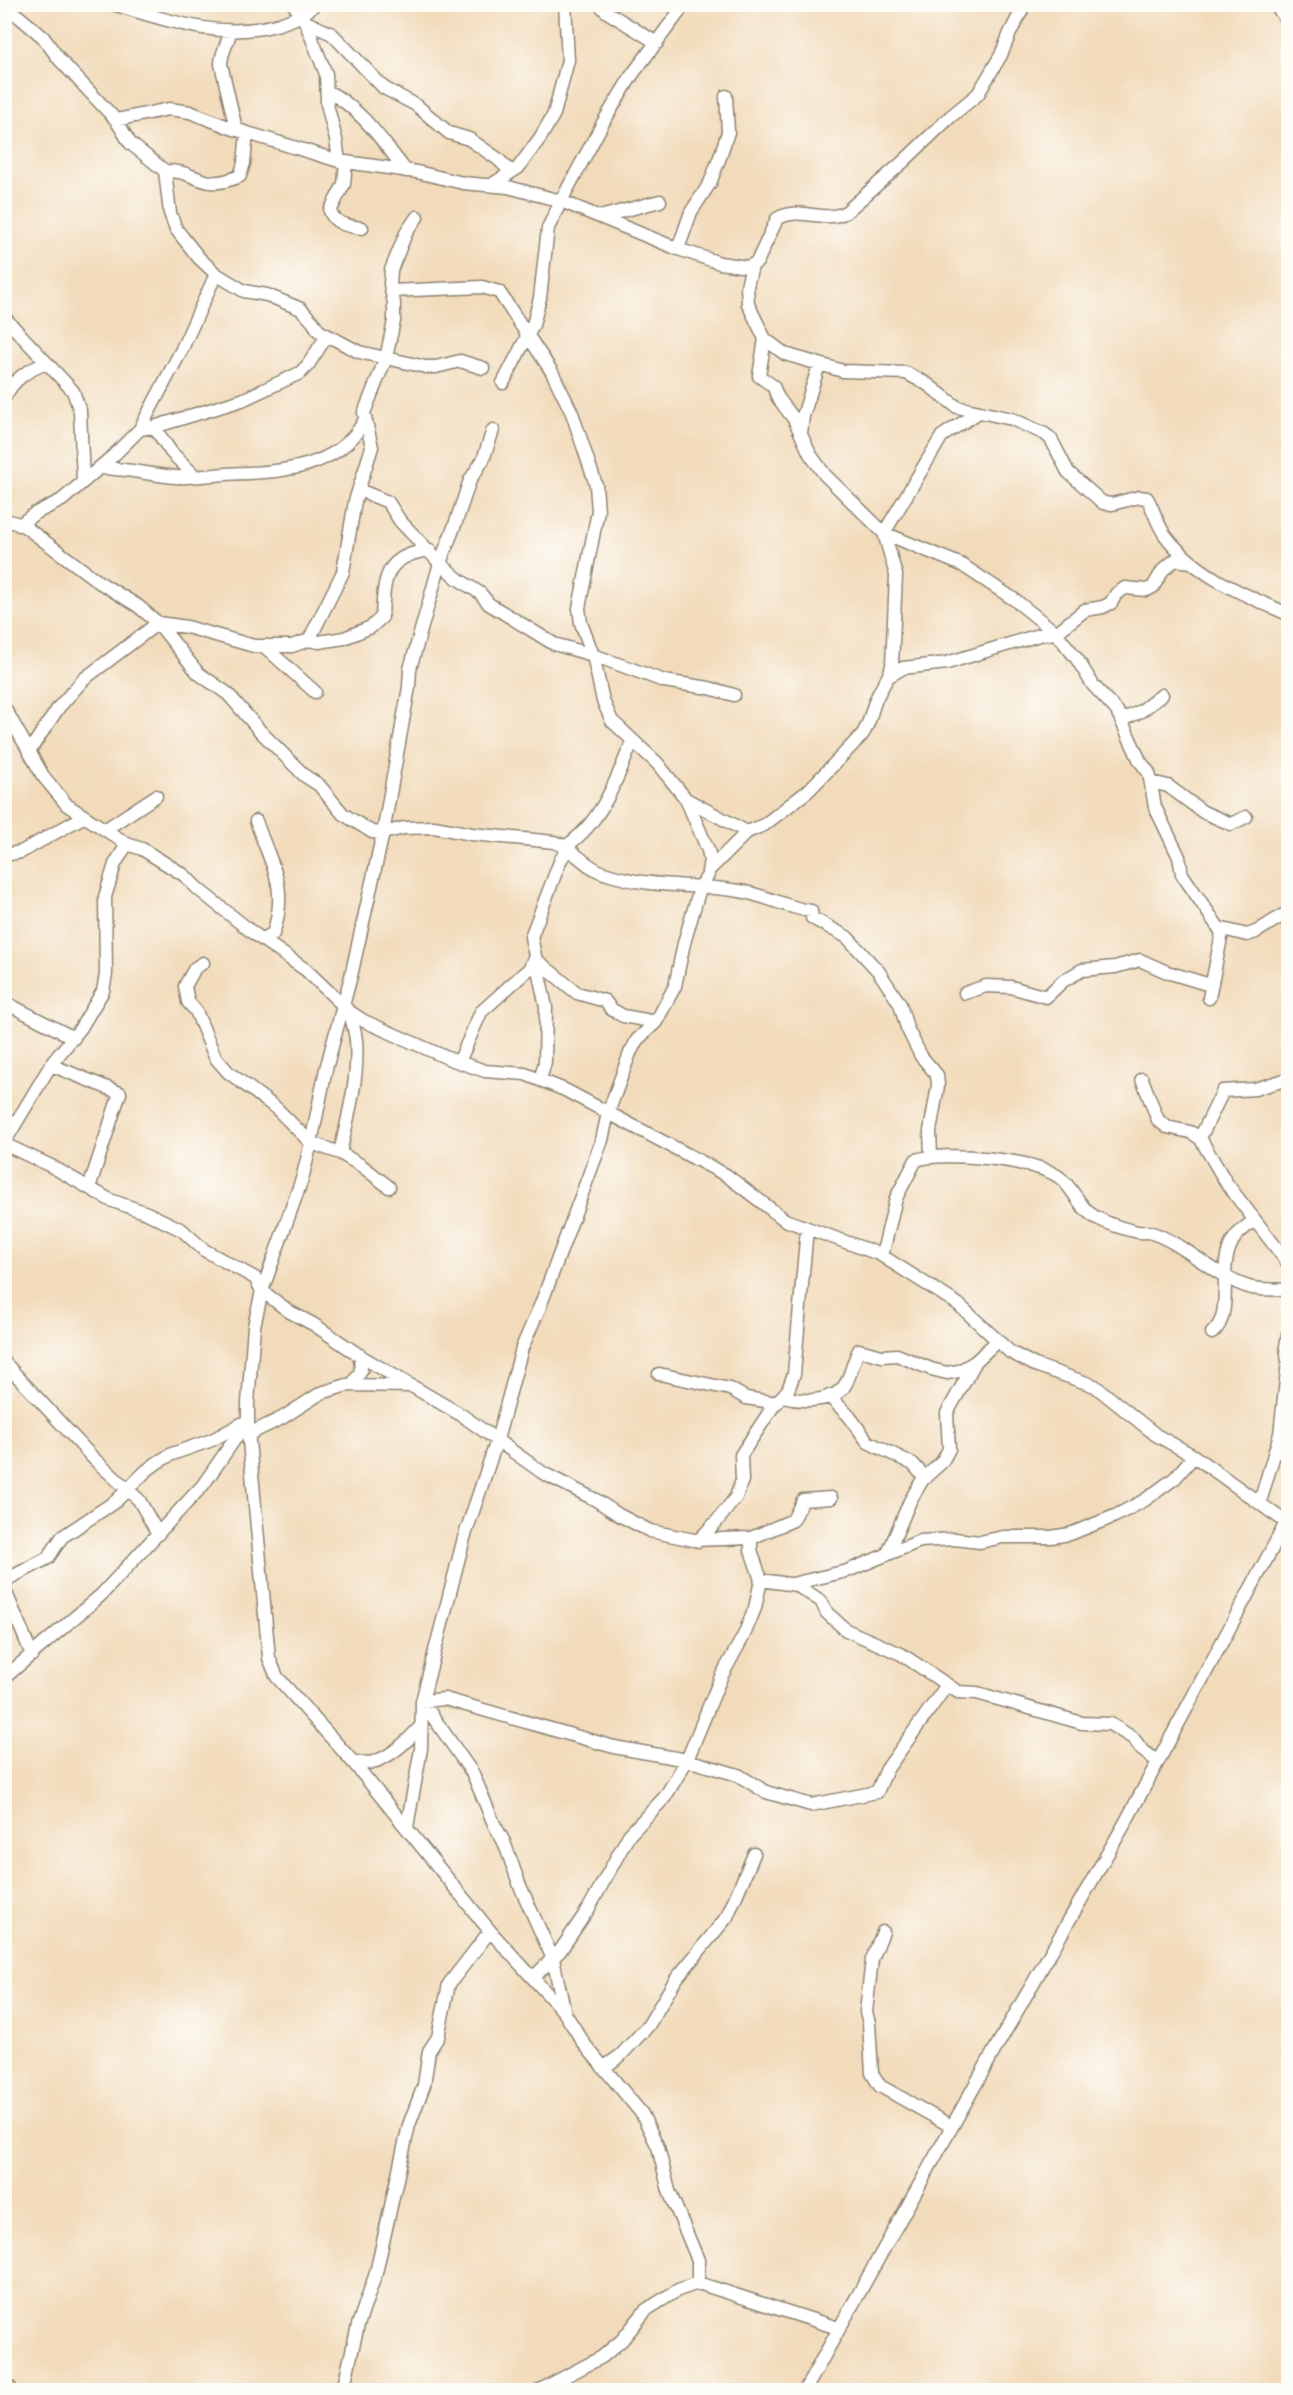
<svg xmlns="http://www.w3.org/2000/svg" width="1293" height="2395" font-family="'Playpen Sans',sans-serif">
  <rect width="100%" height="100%" fill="#fdfcf7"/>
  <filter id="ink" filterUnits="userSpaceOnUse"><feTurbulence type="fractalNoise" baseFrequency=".0167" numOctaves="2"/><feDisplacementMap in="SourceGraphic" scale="12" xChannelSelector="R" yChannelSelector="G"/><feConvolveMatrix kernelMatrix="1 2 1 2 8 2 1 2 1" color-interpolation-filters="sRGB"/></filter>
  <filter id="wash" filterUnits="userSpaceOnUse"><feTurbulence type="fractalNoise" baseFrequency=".008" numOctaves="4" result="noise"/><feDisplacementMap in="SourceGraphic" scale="24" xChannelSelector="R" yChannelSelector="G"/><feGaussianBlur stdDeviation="1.35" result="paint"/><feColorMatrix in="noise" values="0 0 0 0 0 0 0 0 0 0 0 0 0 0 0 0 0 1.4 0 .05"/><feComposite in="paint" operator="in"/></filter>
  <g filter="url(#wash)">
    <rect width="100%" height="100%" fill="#f2dbbb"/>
  </g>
  <g filter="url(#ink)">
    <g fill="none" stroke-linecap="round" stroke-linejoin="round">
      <!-- minor casing -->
      <g stroke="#8e8373" stroke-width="15">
        <path id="minor" d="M113 4C168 21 223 41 279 24 294 19 303 16 315 4
          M293 4 303 16 326 74 327 104 336 140 339 161
          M599 4 607 12 657 43
          M1275 4 1288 22
          M4 10 17 15 43 37 59 59 116 120 130 143 165 171 170 213 176 229 199 258 216 274 244 291 267 295 301 309 313 322 319 331 359 352 426 367H436L460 361 483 368
          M306 22 332 34 384 88 416 105 449 133 469 139 498 159 511 172
          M230 32C228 43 221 53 221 64L236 129
          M327 91C361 108 383 142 406 171
          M116 120 169 109 190 112 231 128 339 161 417 172 463 183 508 187 561 201 678 249 720 263 748 267 757 262 777 219C797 205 825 224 846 212L904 161 950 117 978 94 1001 55 1010 33 1025 4
          M346 162 344 184 330 211C335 225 349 226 362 228
          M165 171C199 170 200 193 240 176L244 163 247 133
          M491 185 518 168 540 138 554 114 568 60 565 4
          M600 217 660 201
          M678 249 691 212 710 183 720 157 728 132 726 96
          M391 291 482 287 499 292 552 372 572 413 596 485 598 511 579 608 581 623 593 655 603 701 612 721 657 763 686 799 708 850 710 860 708 871
          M4 317 73 391 80 411 83 481
          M765 339 785 354 843 371 906 373 927 384 957 407 1012 419 1045 434 1051 439 1068 472 1103 503 1112 504 1139 497 1147 498C1154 510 1157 524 1165 535 1195 575 1244 595 1288 614
          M503 383 533 325 540 298 548 228 561 201 604 121 632 75 685 4
          M4 398C14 379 27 370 47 363
          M979 412 942 436 884 533 962 565 1015 600 1056 633 1077 659 1093 685 1117 711 1140 761 1149 773 1155 807 1179 857 1182 874 1222 933 1209 998
          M154 427 171 452 195 476
          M140 429 154 427 242 400 300 373 308 365 326 337
          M493 430 483 460 470 480 456 522 440 563 410 669 409 687 383 833 351 976 326 1069 311 1143 302 1179 262 1291 254 1326 248 1403V1430L269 1658 277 1677 353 1762 490 1931 564 2012 585 2045 642 2114 658 2147 669 2191 698 2260V2283L838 2328
          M801 433 803 416 819 365
          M99 468C125 468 150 475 176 477 192 478 210 475 226 474 277 472 337 471 364 421
          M359 490 388 502 400 521 440 563 458 579 480 593 489 604 554 644 593 655 664 681 709 688 734 695
          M4 519 24 526 99 582 138 606 158 623 198 673 228 694 261 732 305 776 319 785 343 814 372 832 383 833 404 828 434 827 472 834 554 842C573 847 584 867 604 873 652 889 692 883 740 891 765 895 787 908 811 911L812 918 847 937 879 972 900 1004 907 1028 921 1056 937 1075 938 1086 930 1131 931 1156
          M19 525 34 514 62 500 113 456 140 429 181 351 216 274
          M309 640 343 572 355 501 372 447 364 413 386 358 394 321V303L390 284 391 270 406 233 417 217
          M265 647 315 692
          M891 675 903 668 947 663 1039 635 1056 633 1085 610 1103 607 1111 603 1116 594 1125 588 1147 590 1153 587 1163 570 1175 560 1192 562
          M4 707 43 776 67 805 127 844 142 849 184 875 198 889 253 933 306 970 350 1012 364 1021 450 1059 485 1071 525 1074 565 1090 726 1175 785 1220 879 1254 958 1304 1010 1352 1035 1365 1095 1386 1156 1435 1194 1456 1287 1523
          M1122 720 1141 711 1162 695
          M30 750 59 707 84 679 158 623 187 627 254 646H292L309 640 319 642 344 638 371 627 382 617C384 576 385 556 430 550
          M1151 782 1168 786 1203 812 1231 824 1246 817
          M686 799 747 832
          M256 821C271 866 289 885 273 934L262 939
          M106 829 156 796
          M566 846C601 823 617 779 632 742
          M4 855 21 852 83 817
          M1219 928 1247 935 1256 932 1288 912
          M203 963 195 968 185 986 188 1002 196 1011 215 1057 228 1072 276 1108 311 1143 340 1153 362 1166 389 1187
          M965 993 986 986 1011 987 1046 997 1063 981 1082 970 1115 967 1140 960 1167 972 1210 985
          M4 1002 74 1038
          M459 1062 481 1012 530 968 534 958 577 993 605 1001 611 1009 623 1016 656 1022
          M51 1065 120 1093 89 1188
          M1142 1079 1158 1120 1167 1127 1190 1132 1200 1138 1227 1184 1288 1263
          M540 1080 545 1062 546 1007 531 937 561 859 568 849
          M1200 1138 1223 1091 1255 1089 1288 1079
          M4 1143 52 1063 80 1029 103 991 106 974 105 897 115 864 127 844
          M4 1144 51 1166 110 1200 147 1213 182 1230 204 1250 255 1278 262 1291 290 1312 313 1324 362 1357 463 1416 543 1473 596 1500 619 1515 650 1531 694 1540 751 1538 793 1520 803 1500 831 1498
          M340 1153C348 1117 359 1077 356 1040 355 1031 352 1022 350 1012
          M882 1256 896 1198 916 1160C945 1151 1034 1159 1059 1177 1074 1188 1078 1207 1095 1217 1108 1224 1124 1229 1138 1232 1143 1233 1148 1231 1152 1233 1188 1245 1215 1278 1252 1288 1263 1290 1277 1289 1288 1290
          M1212 1333C1236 1313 1215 1267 1234 1239 1238 1232 1248 1226 1254 1220
          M4 1362 94 1459 139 1500 158 1534
          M659 1374 730 1389 746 1398 777 1403
          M352 1385 361 1371 360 1355
          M829 1396 849 1416 868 1442 913 1464 925 1478
          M783 1397C801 1402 834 1403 845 1385 851 1375 853 1361 859 1350L882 1356 897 1355 931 1369 947 1373 959 1371 975 1362
          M249 1434 282 1418 321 1393 347 1385 410 1386
          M1260 1502 1280 1434 1288 1362 1286 1347 1288 1334
          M698 1541 718 1520 736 1497 742 1480 741 1455 774 1405 788 1390 794 1374 807 1228
          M888 1553 910 1501 923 1479 942 1462 949 1449 947 1413 976 1361 997 1341
          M761 1580 796 1585 821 1601 827 1613 846 1630 901 1654 958 1692 977 1693 1082 1723 1110 1724 1133 1738 1142 1750 1157 1761
          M4 1581 48 1558 62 1537 116 1501 146 1471 158 1462 172 1454 212 1440 245 1422
          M792 1584 847 1571 920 1541 955 1539 980 1542 1003 1537H1051L1070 1534 1115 1516 1145 1500 1175 1478 1194 1456
          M4 1588 32 1655
          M4 1678 101 1595 203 1485 248 1420
          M353 1762C360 1762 368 1764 373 1762 392 1757 409 1739 421 1726
          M407 1827 421 1749 422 1701 445 1699 614 1747 687 1760 738 1775 766 1792 811 1805 877 1792 887 1769 947 1685
          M883 1932 872 1959 866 2012 869 2023 872 2073 880 2086 951 2126
          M534 1977 560 1951 589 1908 629 1835 665 1797 687 1760 721 1677 744 1635 755 1608 761 1580 751 1550V1538
          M564 2009 553 1959 520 1886 504 1842 494 1824 473 1774 422 1701 464 1538 497 1440 522 1348 541 1304 602 1140 608 1113 630 1053 637 1040 656 1022 675 986 684 943 700 888 708 875V871L747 832 764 825 808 791 862 735C871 723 871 708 878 695 883 683 890 678 892 665L896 575 884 533 825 475 810 454 794 419 778 398 773 386 759 376 765 339 748 304 747 286 752 266
          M603 2068 620 2056 648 2026 676 1979 727 1917 754 1854
          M343 2390 358 2325 376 2273 409 2125 424 2085 429 2051 438 2037 449 1984 490 1931
          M540 2390 602 2357 622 2340 646 2310 678 2290 698 2283
          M805 2390 998 2044 1124 1825 1288 1519"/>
      </g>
      <!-- highway casing -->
      <g stroke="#8e8373" stroke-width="21">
        <path id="highway" d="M4 2386 8 2390"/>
      </g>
      <!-- minor -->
      <use href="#minor" stroke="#fff" stroke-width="12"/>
      <!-- highway -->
      <use href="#highway" stroke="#f7bd88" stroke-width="18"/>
    </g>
  </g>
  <!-- margin -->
  <rect width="1293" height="2395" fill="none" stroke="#fdfcf7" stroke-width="24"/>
</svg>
